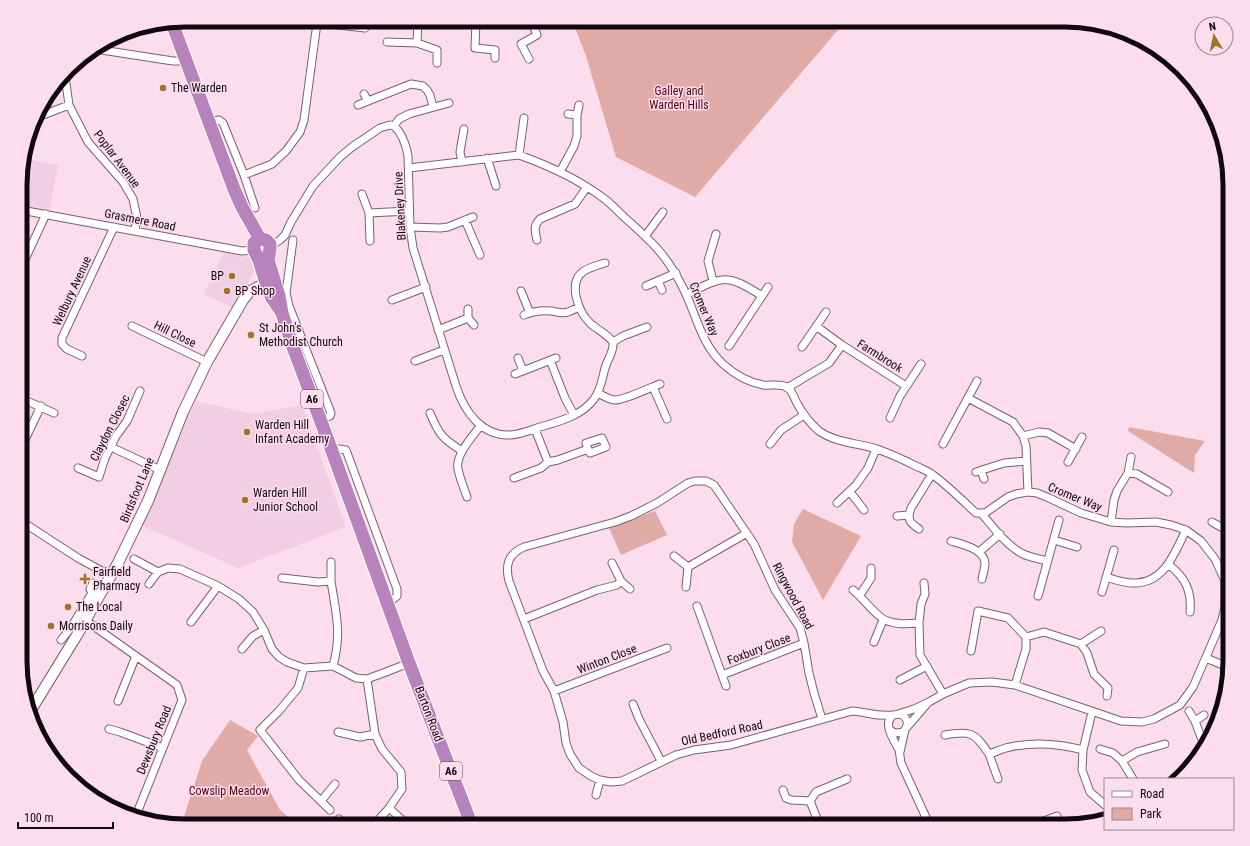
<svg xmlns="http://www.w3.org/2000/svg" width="1250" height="846" font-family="'Roboto Condensed',sans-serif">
  <rect width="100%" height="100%" fill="#fbddee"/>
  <!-- built -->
  <path fill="#f2cee3" d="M23 158 58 165 49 213 21 208V164Z
    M224 252 251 258 255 270 234 309 204 294Z
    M195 401 253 414 302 405 346 527 238 568 143 526Z"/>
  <!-- green -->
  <path fill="#e0aaa7" d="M572 20H851L838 30 695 197 616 157 586 56Z
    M1129 427 1205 441 1195 455 1194 473 1128 431Z
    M803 509 861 536 823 600 792 542 794 524Z
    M655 511 667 535 621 555 609 528Z
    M230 720 258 736 247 750 280 810 299 826H181L202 761Z"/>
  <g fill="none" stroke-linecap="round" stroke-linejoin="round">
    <!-- street casing -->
    <g stroke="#7a606f" stroke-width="9">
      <path id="street" d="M295 20 365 28
        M476 20 475 48 495 50V58
        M387 42 417 43 437 50V63
        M417 43 418 20
        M95 49 173 61H186
        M529 59 521 44 537 35 531 20
        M65 76 69 105 88 142 123 182 133 199 137 218 135 230
        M364 94 368 101
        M358 105 411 84 423 86 427 90 430 95 433 107
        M568 114 577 115
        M35 118 69 105
        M209 122 219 120 223 123 244 175 255 208
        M394 126C403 134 406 145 408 156L410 227 413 248 456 386C464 411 482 437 511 435 523 434 535 428 547 425 564 420 583 414 594 399 602 388 602 377 606 365 609 357 614 351 613 342
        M394 126 399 119 409 114 449 103
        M519 155 524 118
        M487 158 496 186
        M462 162 460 152 464 129
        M409 168 519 155C550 166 580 180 606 200 612 205 618 211 624 217 650 240 666 254 682 286 696 312 700 343 723 364 734 374 748 382 763 385 771 386 779 383 787 387 793 391 794 399 798 405 803 414 811 424 819 431 836 443 858 443 877 449 891 454 904 460 916 466 922 469 928 471 933 475 947 485 963 501 976 513H985L1008 497 1016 494 1028 492 1037 493 1049 498 1081 513 1111 522 1127 523 1156 522 1171 525 1186 530 1201 541 1215 559 1225 581V607L1222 620 1193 687 1180 705 1154 719 1142 722 1121 721 1015 685 992 682 969 683 943 694 929 702 914 709 898 714
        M560 172 574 146 577 136V115L579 105
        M244 175 272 164 286 151 300 132 304 120 317 23
        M362 194 369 213 370 241
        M21 210 242 251 254 250
        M369 213 409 211
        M465 220 480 255
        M410 227 440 228 448 227 473 217
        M646 235 663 212
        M293 240 286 293 289 306 331 413 330 416 320 420
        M537 240C535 231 533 226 540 219L575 204 587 187
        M270 246 280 240 285 235 291 222 313 186 340 157 352 147 380 128 390 125 394 126
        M605 263C599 265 590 267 584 271 567 282 578 312 591 324 598 330 607 334 613 342
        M21 268 46 214
        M658 281 662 290
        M713 281 708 261 716 234
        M646 286 676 273
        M521 291 530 313
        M687 294C724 276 726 273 762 296
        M392 300 426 287
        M468 309V318L474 325
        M524 315C533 311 542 310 552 311 557 312 563 314 568 312 572 311 576 308 579 307
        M132 326 207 362
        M816 326 842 345
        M438 330 468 318
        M613 342 623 336 647 327
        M729 346 768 287
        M802 347 826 312
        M82 356 67 349 62 344V338L114 227
        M518 358 523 371
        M550 360 565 398 574 415
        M415 361 444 350
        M515 374 556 358
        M653 387 667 419
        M787 388 829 363 842 345 906 386
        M598 393C604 396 609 400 616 400 627 399 649 388 660 384
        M968 398 1013 422 1023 436 1026 446 1028 492
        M27 401 54 413
        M430 413C439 435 443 439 462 451
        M890 418 900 396 921 364
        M535 429 548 462
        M1023 436 1039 432 1048 433 1076 449
        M770 444 781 430 804 415
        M943 444 977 381
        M111 447 160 470
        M21 448 41 406
        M332 451 339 449 346 450 397 589V596L392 600 387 602
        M1068 462 1082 437
        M78 468 99 477 105 458 116 436 127 421 140 391
        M981 470 984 479
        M976 472 1004 463 1026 461
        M1128 473 1131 457
        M514 478 541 468 548 462 558 460 588 449 586 443 602 438 606 447 590 453 588 449
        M850 492 864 510
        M467 497C464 488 460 479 458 469 455 455 473 436 481 425
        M837 503 856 485 868 468 876 449
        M982 514C993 527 1007 546 1023 554 1030 557 1039 559 1047 561
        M897 516 909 515
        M21 521 78 558 111 576
        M1111 522 1114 500 1117 491 1128 473 1137 474 1168 492
        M1212 522 1230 532
        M919 529C909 522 907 520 911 508L932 474
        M1054 540 1077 547
        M951 541C962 544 984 549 985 563 985 568 983 574 982 579
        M979 552 1000 534
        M674 556 688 567 686 587
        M134 559 158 572 168 568 180 569 218 586 239 599 253 612 264 630 272 649 279 657 287 662 304 668 333 666 356 678 367 679 386 672 409 663
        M612 563 621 581 630 589
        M1169 565C1185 577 1192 591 1190 612
        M688 567 747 533
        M1106 577C1116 580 1126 584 1136 583 1165 582 1175 552 1186 530
        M282 578 318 582 331 581C336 614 342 633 333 666
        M331 581V562
        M93 583 90 589 92 593 96 594
        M924 583 925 594 921 604 919 623 920 655 943 694
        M149 584 158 572
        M853 590C862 597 876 616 885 620 896 625 908 624 919 623
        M1102 592 1114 550
        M860 595 871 578V568
        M1038 596 1059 520
        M697 606 722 675 804 643
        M524 619 597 590 617 585 621 581
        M85 620 177 685 182 700 135 818
        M191 622 218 586
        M1026 637 1044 632 1081 644 1087 653 1094 674 1108 688 1107 696
        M61 640 70 629 92 593
        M874 642 883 620
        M1081 644 1101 631
        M242 649 253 636 264 630
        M971 651 978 611 1008 618 1026 637V649L1015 685
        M1206 658 1230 668
        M304 668 298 688 279 711 260 730 299 780 330 810
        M722 675 726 686
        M367 679 375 734 382 749 401 772 402 789 389 808 373 826
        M900 680 927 666
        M554 691 667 648
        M118 701 136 656
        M633 704 639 719 661 761
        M1189 711 1195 721 1202 740 1205 743
        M1092 712 1083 750 1082 770 1090 792 1105 805
        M822 719 814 693 809 673 804 643 800 628 775 590 754 544 714 485 706 481H695L688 483 657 503 631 516 615 522 524 547C508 554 505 565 509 581L543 671 554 691 563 722 566 743 570 754 579 768 591 776 600 780 611 782 622 781 676 755 694 750 731 745 852 711C867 712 876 717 893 715
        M1195 721 1204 715
        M907 727 926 705
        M109 729 120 732 163 748
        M890 730C894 734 898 733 903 732 909 726 909 719 901 714L893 715C882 724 894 740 899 750 900 754 900 758 901 763L930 826
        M338 732 360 737 375 734
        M945 735C971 730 975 733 989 754 996 752 1003 748 1010 747 1034 742 1060 744 1083 750
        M1100 749 1113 753 1122 761
        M900 752 905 730
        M989 754 998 779
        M1133 779 1122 761 1137 752 1165 744
        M783 790 786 798 791 800 810 801
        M596 795 600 780
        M321 801 335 784
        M810 801 816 792 847 779
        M810 801 820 826
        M389 808 409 826
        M339 819 346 826
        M724 826 734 822
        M1027 826 1044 821
        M1044 826V821L1057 816"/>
    </g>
    <!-- secondary casing -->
    <g stroke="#7a606f" stroke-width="12">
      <path id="secondary" d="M31 710 77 635 118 563 148 501 183 412 207 362 243 300 250 291 266 283"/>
    </g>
    <!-- highway casing -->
    <g stroke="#fff" stroke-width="15">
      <path id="highway" d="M172 23 234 189 242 207 260 239
        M282 313 272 298 266 283 259 260 254 250V243L260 239 266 240 270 244V249L268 260 279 296 282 313 293 347 332 451 409 663 472 826"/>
    </g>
    <!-- street -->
    <use href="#street" stroke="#fff" stroke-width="7"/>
    <!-- secondary -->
    <use href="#secondary" stroke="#fff" stroke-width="10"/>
    <!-- highway -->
    <use href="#highway" stroke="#b883bd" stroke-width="13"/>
  </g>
  <!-- markers -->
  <g fill="#9f7524" stroke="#fbddee" stroke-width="1.5">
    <circle cx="163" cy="88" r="4"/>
    <circle cx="232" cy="276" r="4"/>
    <circle cx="227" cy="291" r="4"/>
    <circle cx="251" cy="335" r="4"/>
    <circle cx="247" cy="432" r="4"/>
    <circle cx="245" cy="500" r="4"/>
    <path d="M83 573h4v4h4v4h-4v4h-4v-4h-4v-4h4z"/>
    <circle cx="68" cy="607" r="4"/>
    <circle cx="51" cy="626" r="4"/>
  </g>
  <g text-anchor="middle" stroke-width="3" stroke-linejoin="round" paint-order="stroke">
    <!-- shield labels -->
    <g fill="#fbddee" stroke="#574851" stroke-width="1">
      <rect x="301" y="390" width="22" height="18" rx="3"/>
      <rect x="440" y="762" width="22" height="18" rx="3"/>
    </g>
    <g font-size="11" font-weight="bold" fill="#11080e">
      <text x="312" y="403">A6</text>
      <text x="451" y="775">A6</text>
    </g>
    <!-- poi labels -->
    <g font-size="12" fill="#11080e" stroke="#fbddee" text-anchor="start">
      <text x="171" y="92">The Warden</text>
      <text x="224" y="280" text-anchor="end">BP</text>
      <text x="235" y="295">BP Shop</text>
      <text x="259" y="332">St John's<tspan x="259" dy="14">Methodist Church</tspan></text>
      <text x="255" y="429">Warden Hill<tspan x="255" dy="14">Infant Academy</tspan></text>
      <text x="253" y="497">Warden Hill<tspan x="253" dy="14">Junior School</tspan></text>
      <text x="93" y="576">Fairfield<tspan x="93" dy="14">Pharmacy</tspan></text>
      <text x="76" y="611">The Local</text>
      <text x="59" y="630">Morrisons Daily</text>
    </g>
    <!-- park labels -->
    <g font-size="12" fill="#54020e" stroke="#fbddee">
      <text x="679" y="95">Galley and<tspan x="679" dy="14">Warden Hills</tspan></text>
      <text x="229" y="795">Cowslip Meadow</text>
    </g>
    <!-- street labels -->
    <g font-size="12" fill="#11080e" stroke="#fbddee">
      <text transform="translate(117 159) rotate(53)" y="4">Poplar Avenue</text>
      <text transform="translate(400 206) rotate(-93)" y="4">Blakeney Drive</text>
      <text transform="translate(140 220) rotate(11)" y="4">Grasmere Road</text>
      <text transform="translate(72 291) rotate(-65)" y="4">Welbury Avenue</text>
      <text transform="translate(704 309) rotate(67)" y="4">Cromer Way</text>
      <text transform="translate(175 334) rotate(26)" y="4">Hill Close</text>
      <text transform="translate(880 356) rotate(32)" y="4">Farmbrook</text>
      <text transform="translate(110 428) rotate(-63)" y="4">Claydon Closec</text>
      <text transform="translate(137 490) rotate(-67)" y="4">Birdsfoot Lane</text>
      <text transform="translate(1075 497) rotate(22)" y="4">Cromer Way</text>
      <text transform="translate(793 596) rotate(62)" y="4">Ringwood Road</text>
      <text transform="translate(759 649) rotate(-21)" y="4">Foxbury Close</text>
      <text transform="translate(607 659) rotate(-21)" y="4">Winton Close</text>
      <text transform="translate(429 714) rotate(69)" y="4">Barton Road</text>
      <text transform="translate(722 733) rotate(-12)" y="4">Old Bedford Road</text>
      <text transform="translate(154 740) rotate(-68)" y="4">Dewsbury Road</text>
    </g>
  </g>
  <!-- crop -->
  <path d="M0 0H1250V846H0ZM185 27H1065A158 158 0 0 1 1223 185V661A158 158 0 0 1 1065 819H185A158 158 0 0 1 27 661V185A158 158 0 0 1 185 27Z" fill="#fbddee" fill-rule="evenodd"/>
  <path fill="none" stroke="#11080e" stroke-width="5" d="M185 27H1065A158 158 0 0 1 1223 185V661A158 158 0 0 1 1065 819H185A158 158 0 0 1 27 661V185A158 158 0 0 1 185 27Z"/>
  <!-- legend -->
  <rect x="1104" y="778" width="130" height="52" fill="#fbddee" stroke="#9d8894"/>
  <rect x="1112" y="791" width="20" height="6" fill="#ffffff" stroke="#9d8894"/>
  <text x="1140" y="798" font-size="12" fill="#11080e">Road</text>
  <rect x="1112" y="808" width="20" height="12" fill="#e0aaa7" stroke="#9d8894"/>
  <text x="1140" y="818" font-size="12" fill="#11080e">Park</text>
  <!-- north arrow -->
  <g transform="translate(1214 36) rotate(350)"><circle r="19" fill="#fbddee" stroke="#9d8894"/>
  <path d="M0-3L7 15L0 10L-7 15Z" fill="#9f7524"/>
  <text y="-6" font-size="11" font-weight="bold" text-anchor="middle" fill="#11080e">N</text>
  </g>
  <!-- scale -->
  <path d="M18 822v6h95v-6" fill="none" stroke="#11080e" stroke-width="2"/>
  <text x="24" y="822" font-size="12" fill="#11080e" stroke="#fbddee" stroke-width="3" paint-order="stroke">100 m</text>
</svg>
